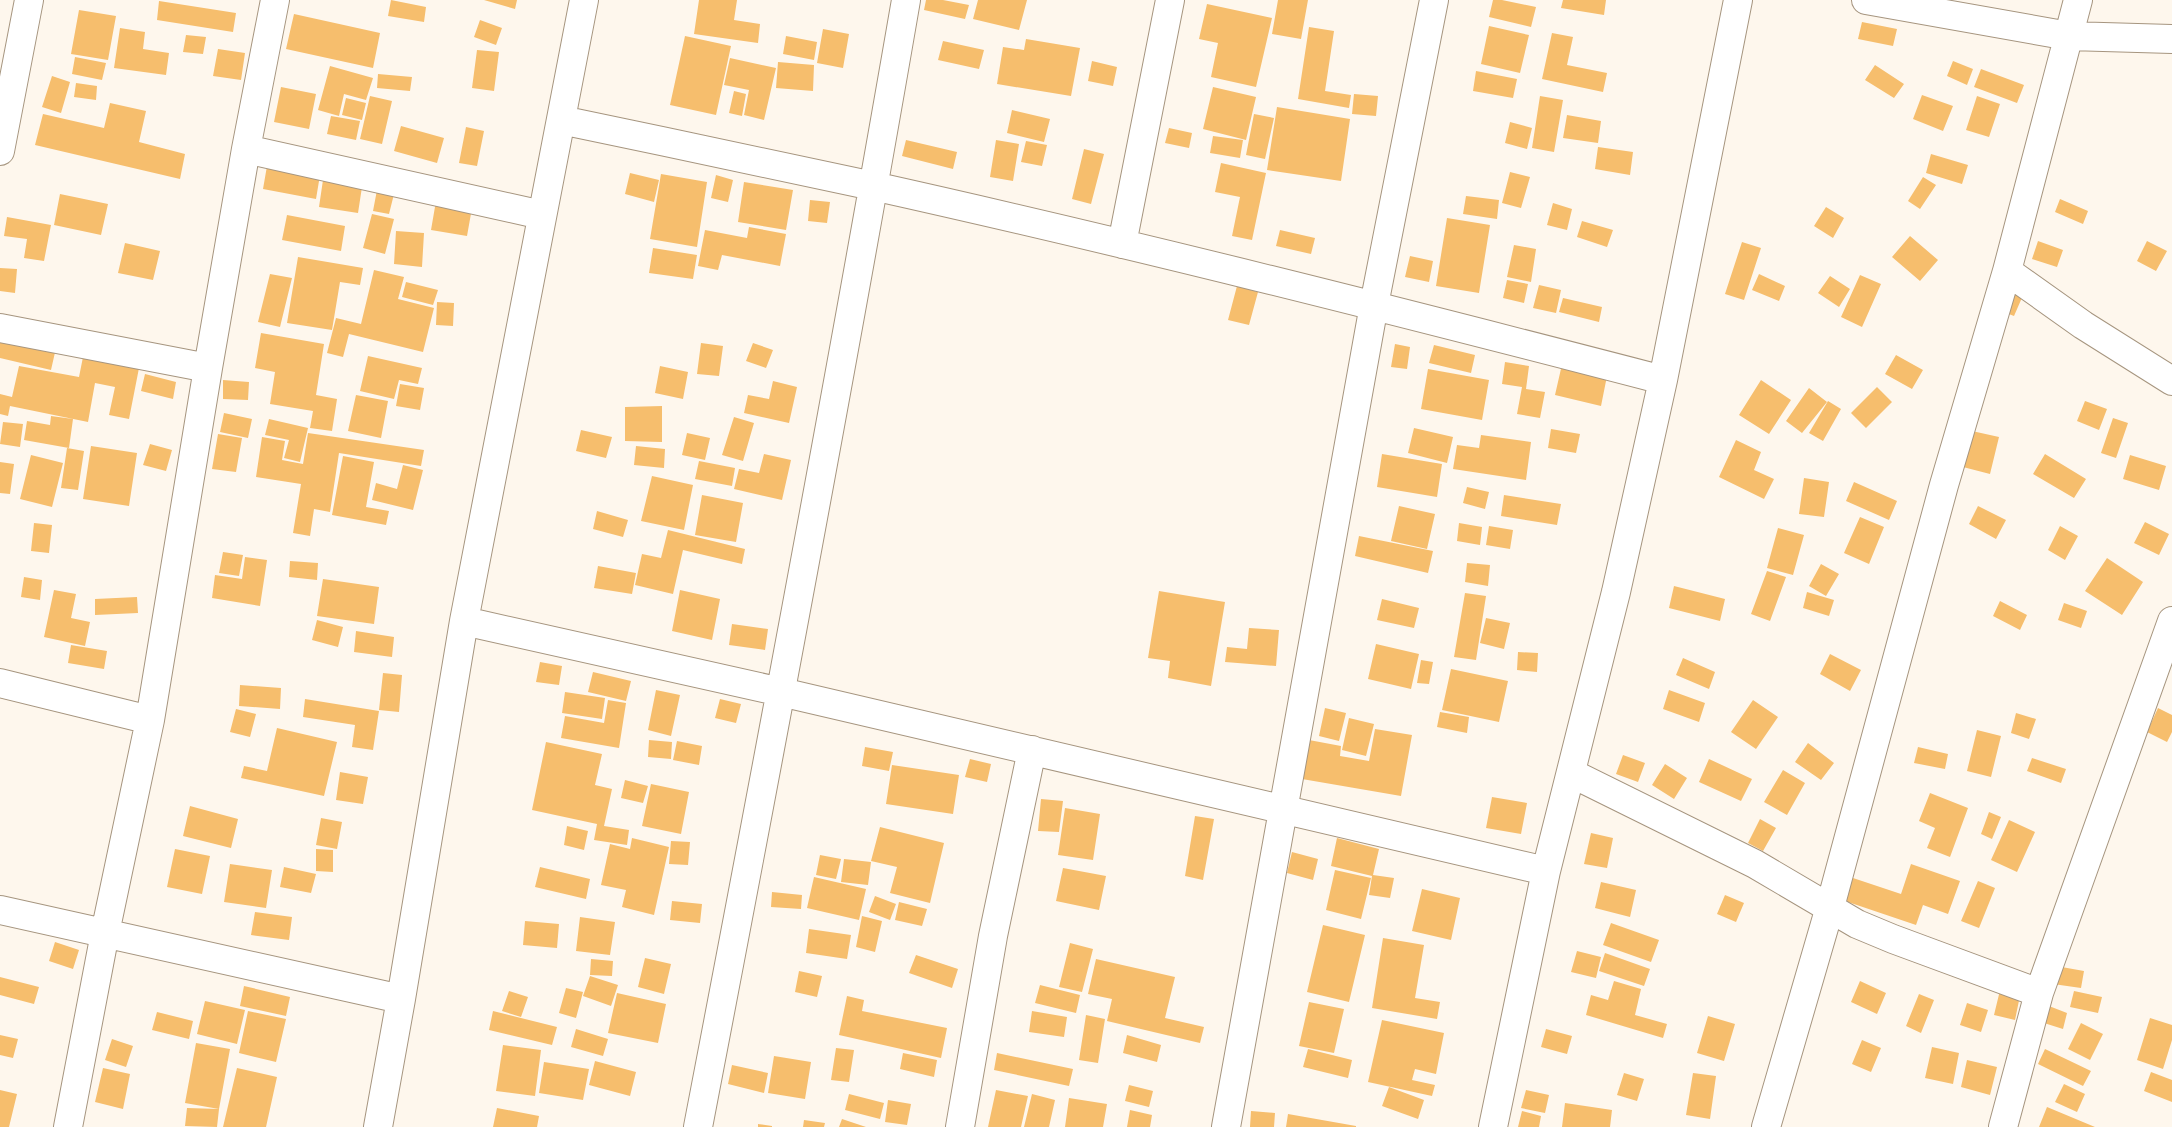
<svg xmlns="http://www.w3.org/2000/svg" width="2172" height="1127" font-family="Bitter,serif">
  <rect width="100%" height="100%" fill="#fef7ed"/>
  <!-- building -->
  <path fill="#f6be6d" d="M391 0 426 7 424 22 388 16Z
    M484 0H517L515 9Z
    M699 0H737L734 20 760 24 758 43 694 34Z
    M926 0H943L969 5 965 19 924 10Z
    M978 0H1027L1019 30 973 19Z
    M1278 0H1308L1301 39 1272 34Z
    M1493 0H1502L1536 7 1531 27 1489 17Z
    M1563 0H1606L1604 15 1561 8Z
    M159 1 236 13 233 32 157 20Z
    M1207 4 1272 18 1256 87 1211 77 1218 43 1199 39Z
    M79 10 116 16 108 60 71 54Z
    M294 14 380 33 373 68 286 49Z
    M480 20 502 28 496 45 474 37Z
    M1862 22 1897 29 1893 46 1858 39Z
    M1489 26 1529 35 1520 73 1481 64Z
    M1309 27 1334 31 1325 91 1351 95 1349 108 1298 99Z
    M120 28 145 32 143 49 169 53 166 75 114 68Z
    M823 29 849 34 843 68 817 63Z
    M1552 33 1573 37 1567 65 1607 73 1603 92 1542 79Z
    M186 35 206 37 203 54 183 52Z
    M685 36 731 46 716 115 670 105Z
    M786 36 817 42 814 60 783 54Z
    M1026 39 1080 48 1071 96 997 84 1003 47 1024 50Z
    M943 41 984 50 979 69 938 60Z
    M218 49 245 53 241 80 213 76Z
    M477 50 499 52 494 91 472 88Z
    M75 57 106 63 102 80 72 74Z
    M730 58 776 68 764 120 744 115 749 90 724 85Z
    M1092 61 1117 67 1113 86 1088 81Z
    M1953 61 1973 69 1967 85 1947 76Z
    M778 62 814 65 813 91 776 88Z
    M1875 65 1904 84 1894 98 1865 80Z
    M330 66 373 78 366 100 344 94 339 116 318 110Z
    M1981 69 2024 85 2017 103 1974 87Z
    M1476 71 1517 79 1513 98 1473 91Z
    M378 74 412 77 410 91 377 88Z
    M52 76 70 82 61 113 42 107Z
    M76 83 97 86 96 100 74 97Z
    M281 87 316 94 309 129 274 122Z
    M1213 87 1256 97 1246 140 1203 129Z
    M734 91 746 94 742 116 729 113Z
    M1354 94 1378 96 1376 116 1352 114Z
    M1922 95 1953 106 1943 131 1913 119Z
    M370 96 392 101 382 144 360 139Z
    M1540 96 1563 100 1554 152 1532 148Z
    M1977 96 2000 104 1989 137 1966 130Z
    M346 98 366 103 362 120 342 115Z
    M110 103 146 111 139 142 185 154 180 179 35 145 43 114 104 128Z
    M1277 107 1350 119 1341 181 1267 170Z
    M1012 110 1050 119 1044 142 1007 133Z
    M1254 114 1274 118 1265 159 1246 155Z
    M1567 115 1601 121 1598 143 1563 138Z
    M331 116 360 121 356 140 327 134Z
    M1510 122 1532 128 1527 149 1505 143Z
    M401 126 444 138 437 163 394 151Z
    M466 127 484 131 477 166 459 163Z
    M1169 128 1192 133 1189 148 1165 143Z
    M1213 136 1243 140 1240 158 1210 153Z
    M906 140 957 152 953 169 902 156Z
    M996 140 1019 144 1013 181 990 177Z
    M1026 141 1047 145 1042 166 1021 162Z
    M1598 147 1633 152 1630 175 1595 169Z
    M1084 149 1104 154 1091 204 1072 199Z
    M1931 154 1968 165 1962 184 1926 173Z
    M1221 163 1266 173 1252 240 1232 236 1240 197 1215 192Z
    M267 166 320 175 316 199 263 189Z
    M1510 172 1530 177 1521 208 1502 203Z
    M630 173 659 180 654 202 625 194Z
    M661 174 707 182 697 247 650 239Z
    M716 175 733 180 728 202 711 198Z
    M1923 177 1936 185 1920 209 1908 201Z
    M323 180 362 187 358 213 319 207Z
    M744 182 793 190 786 230 738 222Z
    M377 190 394 194 389 214 373 211Z
    M60 194 108 204 101 235 54 225Z
    M1466 196 1499 200 1497 219 1463 214Z
    M2060 199 2088 211 2083 224 2055 212Z
    M810 200 830 202 827 223 808 221Z
    M436 201 472 208 467 236 431 230Z
    M1553 203 1572 209 1567 230 1547 225Z
    M1826 207 1844 218 1833 238 1814 226Z
    M372 214 394 219 385 254 363 248Z
    M287 215 345 226 341 251 282 240Z
    M7 217 51 225 44 261 24 258 27 239 4 236Z
    M1447 218 1490 225 1479 293 1436 286Z
    M1582 221 1613 230 1607 247 1577 237Z
    M749 227 786 234 780 266 722 255 718 270 698 266 705 230 747 238Z
    M1280 230 1315 238 1311 254 1276 246Z
    M396 231 424 233 422 267 394 264Z
    M1910 236 1938 260 1920 281 1892 257Z
    M2038 241 2063 250 2057 267 2032 259Z
    M2147 241 2167 251 2156 271 2137 261Z
    M1742 242 1761 248 1744 300 1725 294Z
    M125 243 160 251 153 280 118 273Z
    M1514 245 1536 249 1531 282 1507 277Z
    M653 248 697 255 693 279 649 273Z
    M1410 256 1433 261 1429 282 1405 277Z
    M298 257 363 268 360 285 340 282 332 330 287 323Z
    M0 268 17 269 15 293 0 291Z
    M374 270 404 277 398 299 434 308 423 352 349 334 343 357 327 353 336 318 361 324Z
    M270 274 292 278 280 327 258 322Z
    M1759 274 1785 286 1779 301 1752 290Z
    M1860 275 1881 284 1862 327 1841 317Z
    M1830 276 1850 289 1839 307 1818 293Z
    M1507 280 1528 284 1524 303 1503 298Z
    M406 282 438 290 433 305 402 297Z
    M1539 285 1561 290 1556 313 1533 308Z
    M1237 286 1258 292 1249 325 1228 320Z
    M2011 287 2024 293 2014 316 2001 311Z
    M1563 298 1602 307 1599 322 1559 312Z
    M437 302 454 303 453 326 436 325Z
    M261 333 324 344 316 395 337 399 332 431 310 428 313 411 270 404 275 372 255 368Z
    M0 336 56 348 51 370 0 358Z
    M701 343 723 346 719 376 697 374Z
    M753 343 773 350 766 368 746 361Z
    M1395 344 1410 347 1407 369 1391 367Z
    M1434 345 1475 355 1471 373 1429 363Z
    M1896 355 1923 370 1912 389 1885 374Z
    M368 356 422 368 418 384 399 380 394 399 360 391Z
    M83 357 139 368 129 419 109 415 115 387 95 383 88 422 10 406 8 416 0 414V394L12 397 19 366 79 377Z
    M1563 360 1608 371 1601 406 1555 395Z
    M1505 362 1529 366 1526 389 1545 392 1540 418 1517 414 1522 387 1502 384Z
    M660 366 688 372 683 399 655 393Z
    M1428 369 1489 380 1482 420 1421 409Z
    M145 374 176 382 173 399 141 391Z
    M223 380 249 382 248 400 223 399Z
    M1761 380 1791 400 1769 434 1739 415Z
    M773 381 797 387 789 423 744 413 748 395 769 399Z
    M400 384 424 388 420 410 396 406Z
    M1877 387 1892 402 1866 428 1851 413Z
    M1809 388 1827 402 1802 433 1786 421Z
    M356 395 388 401 381 438 348 431Z
    M1828 401 1841 409 1823 441 1809 433Z
    M2085 401 2107 409 2099 430 2077 421Z
    M662 406V442L625 441V407Z
    M224 413 252 419 248 438 220 432Z
    M51 416 73 419 69 448 24 440 27 421 50 425Z
    M734 417 754 423 743 461 722 455Z
    M2113 418 2128 423 2116 458 2101 453Z
    M269 419 308 428 300 462 284 458 289 440 265 435Z
    M3 422 23 424 20 447 0 444Z
    M1414 428 1453 437 1447 463 1408 453Z
    M1551 429 1580 434 1576 453 1548 448Z
    M581 430 612 437 606 458 576 451Z
    M1972 431 1999 437 1990 474 1963 467Z
    M308 433 424 450 421 466 339 453 330 512 314 509 310 536 293 533 301 484 256 477 262 437 285 441 282 460 303 464Z
    M687 433 710 438 705 460 682 455Z
    M218 434 242 438 236 472 212 469Z
    M1481 435 1531 442 1526 480 1453 469 1457 445 1479 448Z
    M1736 440 1761 452 1754 470 1774 479 1764 499 1719 477Z
    M150 444 172 450 166 471 143 465Z
    M91 446 137 453 129 506 83 499Z
    M636 446 665 449 664 468 634 465Z
    M67 448 84 451 78 490 61 488Z
    M764 454 791 460 782 500 734 489 739 469 759 473Z
    M1382 454 1442 464 1437 497 1377 487Z
    M2045 454 2086 479 2074 498 2033 474Z
    M31 455 63 463 52 507 20 499Z
    M2130 455 2166 466 2159 490 2123 479Z
    M343 456 374 462 366 507 389 511 386 525 332 515Z
    M699 461 735 468 732 486 695 479Z
    M0 462 14 464 10 494 0 493Z
    M403 465 423 470 413 510 372 500 376 483 397 489Z
    M652 476 693 485 684 530 641 521Z
    M1804 478 1829 482 1824 517 1799 514Z
    M1854 482 1897 501 1889 520 1846 501Z
    M1467 487 1489 492 1485 509 1463 503Z
    M702 495 743 503 736 542 695 535Z
    M1504 495 1561 504 1557 525 1501 516Z
    M1399 506 1435 514 1427 549 1391 541Z
    M1978 506 2006 520 1996 539 1969 524Z
    M597 511 628 520 623 537 593 529Z
    M1860 517 1884 527 1869 564 1844 553Z
    M2145 522 2169 534 2159 555 2134 543Z
    M34 523 52 525 49 553 31 551Z
    M1459 523 1482 527 1480 545 1457 541Z
    M1489 526 1513 530 1510 549 1486 545Z
    M2060 526 2078 536 2065 560 2048 550Z
    M1778 528 1804 535 1793 575 1767 568Z
    M668 530 745 549 742 564 683 550 673 594 635 585 642 554 661 558Z
    M1359 536 1433 551 1428 573 1355 556Z
    M223 552 243 555 239 576 219 573Z
    M245 557 267 560 260 606 212 598 215 575 242 579Z
    M2107 558 2143 582 2122 615 2085 591Z
    M290 561 318 563 317 580 289 577Z
    M1467 563 1490 565 1488 586 1465 582Z
    M1821 564 1839 574 1826 596 1809 586Z
    M598 566 636 573 632 594 594 588Z
    M1767 571 1786 577 1770 621 1751 614Z
    M24 577 42 580 40 600 21 597Z
    M323 579 379 587 374 624 317 616Z
    M1674 586 1725 599 1720 621 1669 608Z
    M54 590 76 594 71 618 90 622 85 646 44 637Z
    M680 590 720 599 712 640 672 631Z
    M1159 591 1225 602 1211 686 1168 678 1170 661 1148 658Z
    M1807 592 1834 600 1829 616 1803 608Z
    M1465 593 1486 596 1476 660 1454 657Z
    M137 597 138 613 95 615V599Z
    M1382 599 1419 608 1414 628 1377 620Z
    M2000 601 2027 615 2020 630 1993 616Z
    M2064 603 2087 611 2081 628 2058 620Z
    M1486 618 1510 623 1504 649 1480 643Z
    M317 620 343 627 338 647 312 640Z
    M732 624 768 629 765 650 729 645Z
    M1249 628 1279 630 1276 666 1225 662 1227 647 1247 649Z
    M356 631 394 637 392 657 354 652Z
    M1376 644 1419 654 1411 689 1368 679Z
    M71 645 107 651 104 669 68 663Z
    M1518 652 1538 653 1537 672 1517 670Z
    M1830 654 1861 670 1850 691 1820 674Z
    M1683 658 1715 672 1709 689 1676 675Z
    M1421 660 1433 662 1429 684 1417 683Z
    M540 662 562 666 559 685 536 682Z
    M1451 669 1508 681 1499 722 1442 710Z
    M593 672 631 681 626 701 588 692Z
    M383 673 402 675 399 712 379 710Z
    M240 685 281 688 280 709 239 706Z
    M656 690 680 695 671 736 648 730Z
    M1669 690 1705 703 1699 722 1663 709Z
    M565 692 605 698 602 719 562 713Z
    M305 699 379 711 373 750 352 747 355 725 303 717Z
    M720 699 741 704 736 723 715 718Z
    M608 700 626 703 619 748 561 738 565 716 604 723Z
    M1753 700 1778 717 1756 749 1731 732Z
    M1325 708 1346 713 1339 741 1319 736Z
    M2158 708 2172 715V732L2167 742 2147 732Z
    M236 709 256 714 250 737 230 732Z
    M1440 712 1469 717 1467 733 1437 727Z
    M2016 713 2036 719 2029 739 2011 733Z
    M1349 718 1374 724 1366 756 1342 750Z
    M277 728 337 742 324 796 241 778 244 766 267 771Z
    M1375 729 1412 735 1401 796 1302 779 1309 740 1341 746 1340 756 1369 761Z
    M1977 730 2001 736 1991 777 1967 771Z
    M649 740 672 742 671 759 648 757Z
    M677 741 702 746 699 765 673 760Z
    M546 742 602 754 595 785 612 789 604 826 629 830 627 845 594 840 597 824 532 810Z
    M1808 743 1834 763 1821 780 1795 762Z
    M865 747 893 752 889 771 862 766Z
    M1918 747 1948 754 1945 769 1914 763Z
    M1623 755 1645 763 1638 782 1616 774Z
    M2032 758 2066 769 2061 783 2027 771Z
    M970 759 991 764 987 782 965 777Z
    M1709 759 1752 779 1741 801 1699 782Z
    M1665 764 1687 778 1674 799 1652 785Z
    M892 765 959 775 953 814 886 804Z
    M1783 770 1805 783 1787 815 1764 802Z
    M340 772 368 777 363 804 336 800Z
    M625 780 648 786 643 803 621 798Z
    M651 784 689 792 681 834 642 826Z
    M1930 793 1968 808 1950 857 1927 848 1935 828 1919 821Z
    M1492 797 1527 803 1521 834 1486 828Z
    M1041 799 1063 801 1059 832 1038 831Z
    M190 806 238 819 231 848 183 836Z
    M1065 808 1100 814 1093 860 1058 855Z
    M1989 812 2001 817 1992 839 1981 834Z
    M1195 816 1214 819 1203 880 1185 876Z
    M321 818 342 822 337 849 316 845Z
    M1760 819 1776 828 1763 851 1748 843Z
    M2009 820 2035 832 2017 872 1991 860Z
    M567 826 588 831 584 850 564 845Z
    M880 827 944 843 930 903 890 893 897 867 871 861Z
    M1591 833 1613 838 1607 868 1584 864Z
    M632 838 669 847 654 915 622 907 626 890 601 885 610 844 630 849Z
    M1337 838 1379 849 1373 875 1394 878 1390 898 1369 895 1372 876 1331 866Z
    M671 841 690 842 688 865 669 864Z
    M175 849 210 856 202 894 167 887Z
    M316 849 333 850V872L316 871Z
    M1292 852 1318 859 1313 880 1287 873Z
    M820 855 841 859 836 879 816 875Z
    M844 859 871 862 868 885 841 882Z
    M230 864 272 870 266 908 224 902Z
    M1911 864 1960 881 1948 914 1923 905 1916 925 1845 901 1853 878 1901 894Z
    M284 867 316 874 311 893 280 887Z
    M540 867 590 879 586 899 535 887Z
    M1063 868 1106 876 1099 910 1056 901Z
    M1335 870 1371 878 1361 919 1326 910Z
    M814 877 866 889 859 920 807 908Z
    M1978 881 1995 888 1979 928 1961 921Z
    M1601 882 1636 890 1630 917 1595 908Z
    M1422 889 1460 898 1451 940 1412 931Z
    M772 892 802 895 801 909 771 907Z
    M1725 895 1744 903 1736 922 1717 914Z
    M875 896 896 904 890 920 869 912Z
    M672 901 702 904 700 923 670 920Z
    M899 902 927 909 922 926 895 920Z
    M255 912 292 917 289 940 251 935Z
    M862 916 882 921 875 952 856 947Z
    M580 917 615 922 610 955 576 951Z
    M525 921 559 924 557 948 523 945Z
    M1611 923 1659 940 1651 962 1603 945Z
    M1323 925 1365 935 1349 1002 1307 992Z
    M809 929 851 935 847 959 806 953Z
    M1383 938 1424 945 1415 998 1440 1002 1437 1019 1372 1008Z
    M55 942 79 950 73 969 49 961Z
    M1070 943 1093 949 1082 992 1059 987Z
    M1577 951 1601 957 1596 978 1571 972Z
    M1605 953 1650 969 1644 986 1599 971Z
    M916 955 958 969 952 988 909 973Z
    M645 958 671 964 664 994 638 987Z
    M591 959 613 961 612 976 590 975Z
    M1096 959 1175 977 1165 1018 1204 1027 1200 1043 1107 1021 1112 999 1088 994Z
    M2056 966 2084 971 2081 988 2053 984Z
    M799 971 822 976 817 997 795 992Z
    M590 976 618 985 611 1006 583 996Z
    M0 977 39 987 34 1004 0 995Z
    M1614 981 1641 989 1635 1015 1667 1024 1663 1038 1586 1015 1591 995 1608 1000Z
    M1860 981 1886 993 1877 1014 1851 1002Z
    M2002 982 2022 986 2015 1020 1994 1015Z
    M1040 985 1080 995 1076 1013 1035 1003Z
    M244 986 290 997 286 1016 240 1006Z
    M566 988 583 992 576 1018 559 1013Z
    M509 991 528 997 521 1017 502 1011Z
    M2074 991 2102 997 2098 1013 2070 1007Z
    M617 993 666 1004 658 1043 608 1033Z
    M1919 994 1934 1000 1921 1033 1906 1026Z
    M847 996 864 1000 862 1011 947 1028 941 1058 839 1035Z
    M205 1001 245 1010 237 1044 197 1034Z
    M1309 1002 1344 1009 1334 1053 1299 1046Z
    M1967 1003 1988 1010 1981 1032 1960 1025Z
    M2049 1006 2067 1013 2063 1029 2044 1023Z
    M248 1011 286 1019 276 1062 239 1053Z
    M493 1011 557 1027 552 1045 489 1030Z
    M1032 1011 1067 1017 1064 1037 1029 1032Z
    M157 1012 193 1021 189 1039 152 1030Z
    M1086 1015 1105 1019 1098 1063 1079 1060Z
    M1708 1016 1735 1024 1724 1061 1697 1053Z
    M2150 1018 2172 1025V1040L2163 1069 2137 1060Z
    M1382 1020 1444 1033 1436 1074 1415 1069 1412 1080 1435 1085 1432 1096 1368 1082Z
    M2081 1023 2103 1034 2090 1060 2068 1049Z
    M576 1029 608 1039 603 1056 571 1047Z
    M1546 1029 1572 1036 1567 1054 1541 1047Z
    M0 1035 18 1039 13 1058 0 1055Z
    M1127 1035 1161 1045 1157 1062 1123 1053Z
    M112 1039 133 1046 126 1067 105 1060Z
    M1862 1040 1881 1048 1871 1072 1852 1064Z
    M196 1043 230 1049 219 1109 185 1103Z
    M503 1045 541 1050 535 1096 496 1091Z
    M1932 1047 1959 1053 1953 1084 1925 1078Z
    M836 1048 854 1050 849 1082 831 1080Z
    M1308 1049 1352 1060 1348 1078 1303 1067Z
    M2045 1049 2091 1071 2083 1086 2038 1064Z
    M903 1053 937 1060 934 1077 900 1069Z
    M997 1053 1073 1069 1069 1086 994 1070Z
    M774 1056 811 1062 805 1099 768 1093Z
    M1967 1060 1997 1067 1990 1095 1961 1087Z
    M595 1061 636 1072 630 1096 589 1085Z
    M544 1062 589 1069 583 1100 539 1093Z
    M732 1065 768 1073 764 1093 728 1084Z
    M103 1068 130 1074 123 1109 95 1102Z
    M237 1068 277 1077 266 1127H223Z
    M2151 1072 2172 1080V1102L2144 1091Z
    M1624 1073 1644 1079 1637 1101 1617 1095Z
    M1693 1073 1716 1076 1710 1119 1686 1115Z
    M2064 1084 2085 1094 2077 1112 2055 1102Z
    M1129 1085 1153 1091 1149 1107 1125 1101Z
    M1389 1087 1424 1100 1418 1119 1382 1106Z
    M0 1090 17 1094 9 1127H0Z
    M996 1090 1028 1096 1021 1127H988Z
    M1526 1090 1549 1095 1545 1113 1521 1108Z
    M849 1094 884 1103 880 1119 845 1110Z
    M1032 1094 1055 1100 1049 1127H1024Z
    M1069 1098 1107 1104 1103 1127H1065Z
    M888 1100 911 1104 907 1125 885 1122Z
    M1565 1103 1612 1110 1610 1127H1562Z
    M2047 1107 2095 1127H2039Z
    M187 1108 219 1109 217 1127 185 1126Z
    M497 1108 539 1116 537 1127H493Z
    M1130 1110 1152 1115 1150 1127H1127Z
    M1251 1111 1275 1113 1274 1127H1250Z
    M1522 1111 1541 1116 1539 1127H1518Z
    M1288 1114 1356 1126V1127H1286Z
    M842 1119 866 1127H839Z
    M804 1120 825 1123 824 1127H803Z
    M758 1124 772 1126V1127H758Z"/>
  <g fill="none" stroke-linecap="round" stroke-linejoin="round">
    <!-- minor casing -->
    <g stroke="#a6957f" stroke-width="30">
      <path id="minor" d="M1866 0 2069 36 2172 39
        M561 120C665 142 769 163 873 186 1138 245 1401 312 1663 380
        M246 149 542 215
        M0 151 29 0
        M1122 244 1170 0
        M2007 271 2083 325 2172 381
        M0 328 208 368
        M464 621 781 692 1546 871
        M0 683 150 720
        M1571 773 1755 864 1857 924 1893 939 2039 993
        M0 910 401 999
        M68 1127 105 933 150 720 208 368 246 149 275 0
        M378 1127 401 999 464 621 584 0
        M698 1127C770 752 841 377 906 0
        M960 1127 993 936 1032 750
        M1226 1127 1374 305 1434 0
        M1493 1127 1546 871 1616 592 1663 380 1738 0
        M1766 1127 1830 907 1944 485 2007 271 2078 0
        M2003 1127 2039 993 2172 621"/>
    </g>
    <!-- minor -->
    <use href="#minor" stroke="#fff" stroke-width="28"/>
  </g>
</svg>
